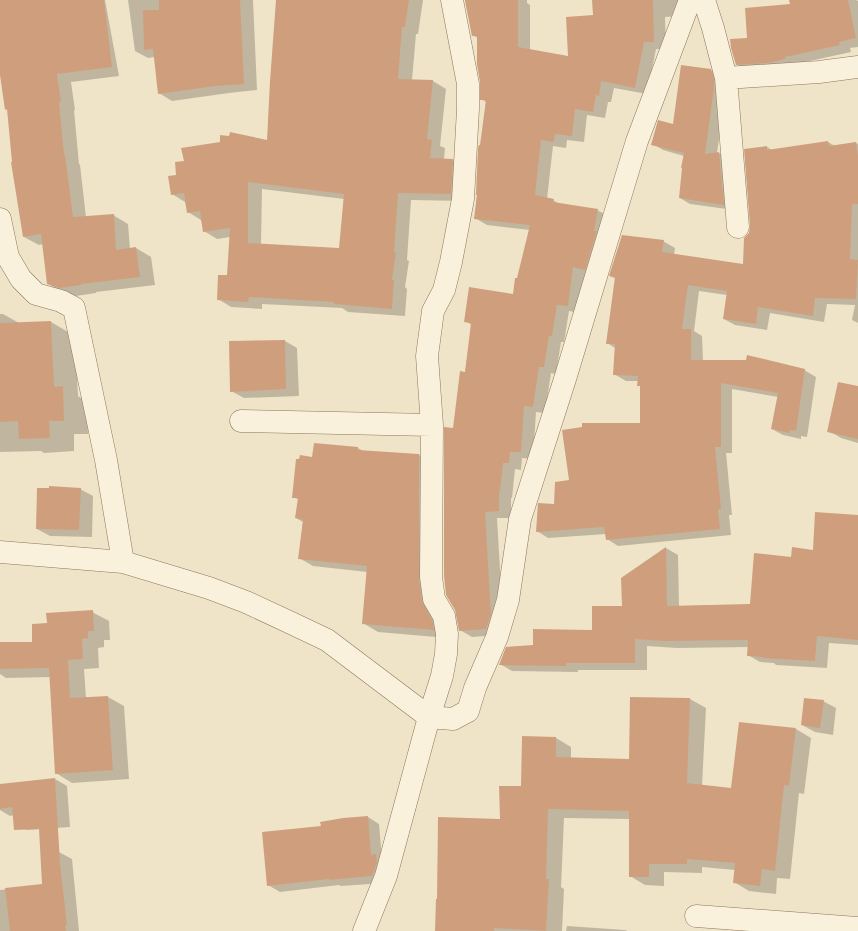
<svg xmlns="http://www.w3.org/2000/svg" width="858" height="931" font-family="'PT Serif',serif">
  <rect width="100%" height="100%" fill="#f0e4c8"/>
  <!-- shadow -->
  <path fill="#0003" fill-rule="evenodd" d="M1 0H105L119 76 71 82 75 110H74L79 164 80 165 86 217 113 215 128 224 130 249 136 248 151 257 155 285 96 292V293L76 296 63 292 48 284 44 244 39 245 24 237 13 162 8 110 6 109 0 69V10Z
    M128 0H253L257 90 229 93 172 101 159 93 155 57 148 58 135 51Z
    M277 0H423L418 34H416L412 80 433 81 446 89 440 146 445 148 444 159 452 160 466 167 464 201 411 200 407 260 409 261 405 287 407 289 405 316 348 312 342 308 262 304V309L231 307 218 299 228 276 230 237 217 239 204 231 201 220 188 212 185 202 172 194 178 176 268 141ZM262 189 344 199 340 249 261 245Z
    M465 0H527V3L530 5V50L569 57 594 16 593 0H681V16L665 17 666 49H656L647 94 614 88 611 102H608L605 118 587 115 584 142 567 140 566 148 553 146 547 199 553 200 559 204 597 210 610 217 597 277 585 274 580 313 569 311 564 342H561L556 374 551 373 545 413 536 412 533 459 522 458 521 470 515 469 512 498H511V518H497L503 621 499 635 472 637 460 630 454 429 465 373 472 325 465 321 514 295 530 230 487 225 475 218 481 146 486 102 481 99 478 38 472 35Z
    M790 0H856L858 1V47L850 48 851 52 796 64 748 71 736 64 748 38 791 5Z
    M710 70 721 76 725 95 717 153H719L730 159 734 210 690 204 680 198 684 156 663 150 653 144 674 125Z
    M828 142 835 146 856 143 858 144V323L852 320 855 305 827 304 824 322 770 313 767 330 735 325 724 319 727 295 699 291 694 331 702 336 703 361 804 370 816 377 807 437 801 436V439L783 435 772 429 778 397 732 389V453H726L732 515H729L731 535 618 546 607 539 606 534 548 538 537 531 571 481 642 424 641 387 638 385V381H626L614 374 615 348 607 343 616 279 610 276 663 241 675 248 674 255 744 265 767 147 772 150Z
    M0 314H3L19 323 51 322 75 336 78 396 87 402 88 434H74V451L44 453 41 451 0 452Z
    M285 341 297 348 299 396 244 398 231 391Z
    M858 387V443L841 438 829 431Z
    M358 448 363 451 419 455 434 464 433 587 448 638 378 632 363 623 367 572 313 566 299 558 303 522 296 518 299 500 294 497 313 458Z
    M80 489 93 496 92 537 50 536 37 529 50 490Z
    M858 516V645L829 643 827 668 776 665 774 663 760 662 748 655 749 647 677 648 647 646V670H578V672L512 671 500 664 534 645 593 631 623 607 666 548 678 555 679 606 751 605 792 558 814 551Z
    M92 612 109 621 110 640H104V647L98 648 99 668 84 669 86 698 108 697 124 706 129 779 72 783 56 773 51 677 6 678 0 674V643H33L48 624Z
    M631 698 690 699 706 708 702 786 732 789 796 729 811 738 804 794 799 793 790 879 777 878 776 894 749 891 734 882 735 870 702 867V873L664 872V886L645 885 630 876V819L564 818 561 887 564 889 562 931H436L501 820 556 738 571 747V758L630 760Z
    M823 701 836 708 833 735 815 732 802 725Z
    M55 779 67 786 70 827 27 830 14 823V815L10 816 0 810V785Z
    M368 817 379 824 384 883 341 886 339 885 280 892 268 885 322 827Z
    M59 852 72 859 79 931H0V890L43 885Z
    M567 926 625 930 628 931H566Z"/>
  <!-- building -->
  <path fill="#cf9f7d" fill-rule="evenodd" d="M0 0H104L112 67 57 74 61 102H59L64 155H65L73 217 114 214 116 250 136 247 140 277 81 284V285L60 288 47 284 41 234 23 237 11 162H12L7 109 5 110 0 75Z
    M159 0H240L244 84 215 86 158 94 153 49 144 50 143 10H159Z
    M276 0H409L405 27H402L398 79 433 80 427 139 432 140 430 158 453 159 451 194 398 193 394 252H396L392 280H394L392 309 334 304V302L249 297 248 302 217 300 218 275H227L230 228 203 232 200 211 187 213 184 193 171 195 168 176 176 175 175 162 184 161 181 148 220 142V135L229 136 230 132 267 140 270 81ZM248 182 344 194 339 248 248 243Z
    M465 0H518V47L568 56 566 17 593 15 592 0H653L654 42H644L635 88 601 81 599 96 596 95 593 112 575 109 572 136 555 134 554 142 541 140 535 195 554 199 553 202 598 209 594 231H597L585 270 573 267 568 306 557 305 552 336H549L544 367H539L533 407 524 406 521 452H510L509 463H503L500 491 499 492V511L485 512 491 614 486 629 459 631 455 610 446 595 444 576V427L453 428 460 371 465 372 471 323 464 322 469 287 513 294 515 278H517L530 225 474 219 477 195H476L478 148 479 145H480L486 100H480V82L477 64V36H472Z
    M789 0H848L856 38 839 42 840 45 785 57V59L768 63 736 65 731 48 730 39 747 38 745 8 790 4Z
    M681 65 711 69 714 80V88L705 154 719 152 724 205 679 198 682 168H681L684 153 651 145 658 120 673 124Z
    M828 141 829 146 856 142 858 157V204H852L850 259 858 260 856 299 815 298 813 316 758 307 756 324 723 319 727 291 688 285 682 329H691V360H746L747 355 805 369 796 431 790 430 789 433 771 429 778 393 721 383V447H715L721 509H718L720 529 606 540 604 527 536 532 538 503 554 504 555 482 569 480 562 430 582 427V423H640V386H637L638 376 613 375 615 344H606L615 277 609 276 622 235 664 240 662 252 743 264 744 238 749 233 750 226 744 149 767 146V150Z
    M51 321 54 387 63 386 64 421H49L50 438 19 439 18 421 0 422V323Z
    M285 340 286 389 230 392 229 341Z
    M838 382 858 386V439L827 432Z
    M314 443 358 447V450L419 454V579L422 601 432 620 434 630 362 624 367 566 298 559 303 520 295 518 298 498H292L296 459H299L300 455 312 457Z
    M49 486 81 488 79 530 36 529 37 488H49Z
    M815 512 858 515V640L817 636 815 661 763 658V657L747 656 748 640 664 641 635 639V663H566V666L499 665 506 647 533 645V629L592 630V606H622L621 578 666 547 667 606 750 604 754 553 791 557 792 547 813 550Z
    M93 610 94 631H88V638L82 639 83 659 68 660 70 698 108 696 113 770 55 774 49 668 0 669V642H32V624L47 623 46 613Z
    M630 697 690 698 687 783 731 788 739 722 796 728 789 786 784 785 775 871 762 869 760 886 733 883 735 863 687 859V864H649V877H629V811L548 809 546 879H549L546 931 494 928V931H435L436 899H437L438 817 500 819 499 786H521L522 736 556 737V757L629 759Z
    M804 698 824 700 820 728 801 725Z
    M55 778 60 863 67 925H65L66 931H10L5 888 42 884 39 829 14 830 12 807 0 809V784Z
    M368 816 371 855 376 854 377 863 372 876 329 880V879L267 886 262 832 321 826 320 822 343 818Z"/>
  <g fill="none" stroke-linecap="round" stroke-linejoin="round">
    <!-- street casing -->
    <g stroke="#8d765c" stroke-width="23">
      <path id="street" d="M704 0 713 28 726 78 738 227
        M726 78 819 72 858 67
        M0 219 8 257 21 279 36 294 61 301 74 308 106 460 123 562
        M241 421 432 425
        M0 552 123 562 209 588 246 602 289 622 327 640 429 717 453 719 468 711 475 688 497 637 508 600 520 519 565 379 637 141 690 0
        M696 916 858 928
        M364 931 386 876 429 717 442 676 446 654 447 634 444 616 434 599 431 577 432 425 427 356 433 311 444 290 451 262 463 199 468 109V84L452 0"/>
    </g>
    <!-- street -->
    <use href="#street" stroke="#faf1dc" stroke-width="22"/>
  </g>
</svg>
